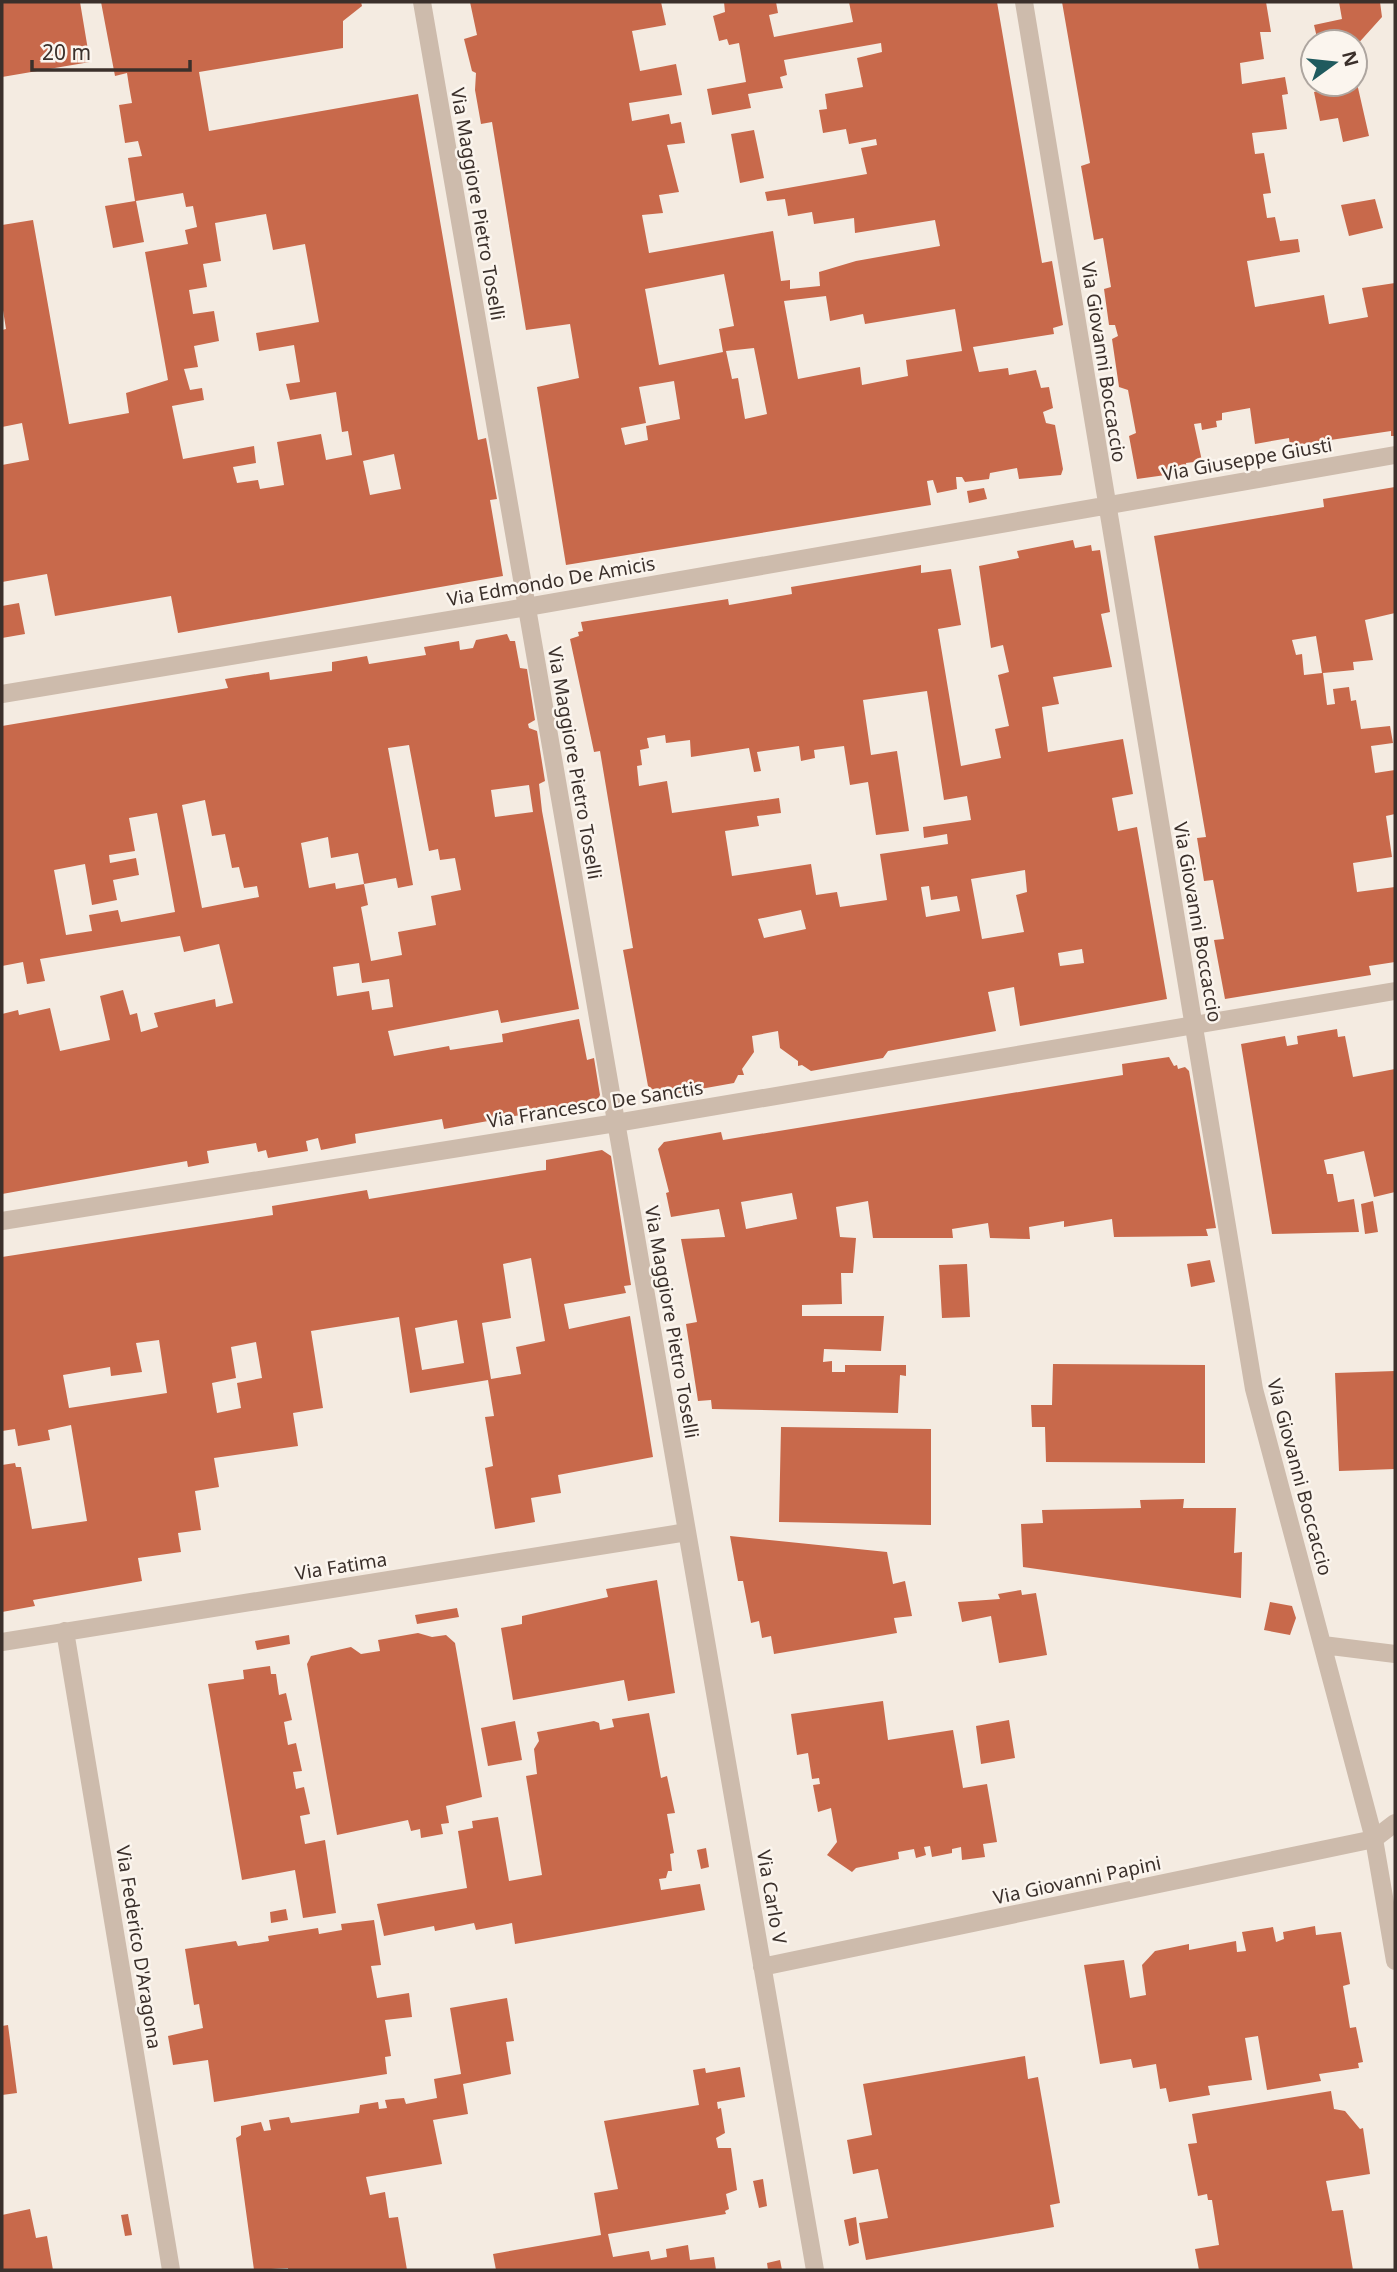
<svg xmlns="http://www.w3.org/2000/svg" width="1397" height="2272" font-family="'Noto Sans',sans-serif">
  <rect width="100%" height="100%" fill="#f4ebe1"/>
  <!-- building -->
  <path fill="#c8694b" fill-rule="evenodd" d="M2 2H80L90 62 2 77Z
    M101 2H361L362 6 343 21V48L199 72 209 131 418 94 478 440 486 438 497 499 490 500 503 576 178 633 171 596 55 616 47 574 2 582V465L29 460 22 423 2 427V330L6 329 2 304V225L33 220 69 424 129 413 126 393 168 380 145 252 188 244 185 230 197 227 193 206 186 207 183 193 136 201 144 242 113 248 105 206 135 201 128 158 142 156 138 141 125 143 119 105 132 103 129 86 127 73 115 76ZM266 214 273 250 305 244 319 322 256 333 259 351 294 345 300 382 286 384 290 400 336 392 342 432 348 431 352 455 326 460 321 434 277 442 284 485 260 489 258 480 237 483 233 467 256 463 254 446 183 459 172 406 204 400 202 388 190 390 184 369 198 367 194 346 219 341 214 311 193 314 189 290 207 287 203 264 221 261 215 223ZM394 454 401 489 370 495 363 461Z
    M470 2H661L666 25 632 31 640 71 676 64 682 95 629 103 632 121 669 114 671 124 681 122 685 143 667 145 679 192 659 195 663 213 642 215 649 253 773 231 781 281 790 280V289L820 286 819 272 856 261 940 246 935 220 855 233 854 218 814 224 812 212 788 216 785 199 767 201 765 192 867 174 861 148 877 145 876 139 849 144 846 129 823 133 819 110 827 109 825 94 863 87 857 58 882 52 881 43 784 60 787 75 780 77 783 88 748 94 751 108 712 115 707 89 746 82 739 43 729 45 727 39 719 41 713 16 725 12 724 2H776L778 13 769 15 774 37 853 22 849 2H997L1042 263 1052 261 1063 325 1053 328 1054 334 973 347 979 372 1008 368 1009 375 1036 370 1041 388 1049 387 1053 408 1043 412 1046 423 1055 425 1063 469 1061 475 1019 479 1017 468 990 473 989 479 965 482 962 477H956L957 489 937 493 933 480 927 481 931 505 566 565 537 387 579 378 570 324 526 330 492 122 481 124 475 90 476 73 472 71 464 39 477 35ZM724 274 734 326 719 329 723 352 659 365 645 289ZM826 296 830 321 863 314 865 324 955 309 962 351 906 360 908 376 862 385 860 367 798 379 784 301ZM754 348 767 414 745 419 738 378 732 379 726 351ZM674 381 680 419 646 426 648 440 625 445 621 428 646 423 639 387Z
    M1062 2H1266L1271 32H1260L1264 59 1240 63 1242 84 1285 77 1288 94 1282 95 1287 129 1252 133 1255 154 1264 153 1271 193 1263 194 1267 218 1275 217 1280 241 1298 239 1300 252 1247 261 1255 307 1324 295 1329 324 1368 317 1362 288 1395 283V436H1391V431L1290 446 1289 438 1255 444 1250 408 1222 413V420L1216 421 1217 427 1202 430 1201 423 1194 424 1202 461 1186 463 1187 472 1137 479 1129 436 1136 433 1128 390 1119 387 1112 339 1118 336 1115 325H1109L1104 289 1111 287 1103 238 1094 240 1081 166 1090 163Z
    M1339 2H1380L1382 17 1355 47V42H1318L1314 25 1342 19Z
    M1356 79 1369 136 1343 142 1338 118 1320 121 1314 92 1323 90 1321 84H1355Z
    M754 130 764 178 740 183 731 134Z
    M1375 199 1383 228 1349 236 1341 205Z
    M1395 487V613L1365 620 1373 660 1353 662 1354 670 1323 673 1327 705 1335 704 1333 689 1349 687 1351 701 1356 700 1361 729 1390 726 1393 743 1371 746 1375 773 1395 770V814L1386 816 1392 857 1353 863 1357 892 1395 887V962L1369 966 1371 975 1225 999 1214 940 1224 939 1213 880 1204 881 1197 838 1206 837 1154 536 1324 507 1323 499ZM1316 636 1322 673 1304 675 1302 654 1296 655 1292 640Z
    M984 488 987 499 969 503 967 491Z
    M1073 540 1075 548 1091 545 1092 551 1100 550 1110 612 1101 614 1112 667 1053 677 1059 704 1042 707 1048 752 1123 739 1133 794 1112 798 1118 831 1137 827 1167 999 1020 1026 1014 987 988 992 996 1031 888 1051 883 1058 811 1071 802 1065 798 1066V1061L780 1048 778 1031 752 1036 754 1052 742 1069 744 1075H738L734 1083 661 1096 648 1086 623 950 633 948 600 751 594 752 570 639 579 636 578 632 583 631 581 622 728 599 729 605 792 594 791 587 921 565V573L951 569 961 625 938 629 961 766 1001 758 995 729 1009 726 998 675 1009 672 1003 645 991 648 979 566 1019 558 1017 551ZM927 691 944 800 967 796 971 820 923 827 924 838 947 834 948 844 880 854 887 900 840 907 837 892 816 895 811 864 732 876 725 831 759 826 757 816 781 813 779 798 672 813 667 781 639 786 637 766 642 765 640 750 649 748 647 738 665 735 666 743 690 740 691 757 749 748 754 772 761 771 757 752 799 746 801 761 815 758 814 750 844 746 850 785 868 782 876 835 909 831 897 751 871 755 863 700ZM1025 870 1027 892 1016 895 1024 932 982 939 971 879ZM929 886 931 900 957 896 960 911 926 917 921 887ZM801 910 806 929 764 938 758 919ZM1082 949 1084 963 1060 966 1058 953Z
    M19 603 25 634 2 638V606Z
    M507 634 510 641H515L520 668 527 669 535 720 528 724 529 728 537 731 545 781 539 784 542 811 579 1009 501 1023 498 1010 388 1031 394 1056 449 1046 450 1050 503 1042 502 1034 579 1019 587 1060 594 1058 600 1095 597 1101 444 1129 442 1119 355 1134 356 1143 321 1150 318 1138 306 1141 308 1151 268 1158 266 1150 258 1152 256 1143 207 1151 209 1163 188 1167 187 1161 2 1194V1014L18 1010 19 1015 50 1008 60 1051 110 1040 100 996 123 990 130 1015 137 1013 141 1032 158 1027 154 1013 215 999 216 1007 233 1003 219 944 184 952 180 936 40 959 45 981 27 984 23 962 2 966V726L228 688 225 679 269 672 270 680 332 671V662L367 656 369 664 426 655 424 647 459 641 460 650 473 648 476 640ZM409 745 429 851 438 849 440 860 455 858 461 890 431 896 436 925 398 932 402 955 371 961 361 907 368 905 364 884 336 889 335 883 309 888 301 843 328 837 331 858 358 853 364 884 396 878 398 888 413 885 388 748ZM529 785 533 812 495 817 491 790ZM205 800 212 836 225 834 232 868 239 867 244 888 257 886 259 897 202 908 182 805ZM157 813 175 912 121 922 118 910 89 915 92 931 66 935 54 870 85 864 92 905 117 900 113 880 139 875 136 858 110 863 109 855 135 851 129 818ZM359 963 362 983 389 979 393 1007 372 1010 369 991 337 996 333 967Z
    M1337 1029 1338 1037 1345 1036 1353 1077 1395 1069V1192L1374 1197 1364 1151 1324 1160 1327 1174H1333L1338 1202 1354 1199 1359 1232 1272 1234 1241 1044 1285 1036 1287 1046 1298 1044 1297 1036Z
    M1169 1057 1174 1066 1177 1065 1178 1069 1185 1067 1189 1071 1216 1228 1206 1229 1208 1236 1114 1237 1112 1219 1064 1227V1221L1029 1227 1030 1239 990 1238 988 1223 952 1229 953 1238H873L868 1201 836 1207 840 1237 856 1238 853 1273H841L842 1304 802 1305V1316H884L881 1351 824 1349 823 1362 832 1361V1372H845V1365H906V1376L900 1375 898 1413 712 1409 711 1400 698 1401 686 1324 697 1322 681 1239 725 1237 719 1209 671 1217 666 1193 669 1192 658 1149 664 1142 721 1132 723 1140 1123 1075 1122 1064ZM792 1193 797 1219 746 1229 741 1202Z
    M602 1150 611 1156 631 1285 624 1286 626 1293 564 1304 569 1329 630 1316 653 1457 558 1475 561 1493 531 1498 535 1522 495 1529 485 1468 493 1466 485 1417 494 1416 488 1380 410 1393 399 1317 311 1331 323 1408 293 1413 298 1446 214 1458 219 1487 195 1491 201 1530 178 1533 181 1552 138 1558 142 1581 33 1600 35 1606 2 1612V1465L15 1463 16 1467H21L32 1529 87 1521 71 1425 48 1430 50 1440 18 1446 15 1429 2 1431V1257L273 1215 272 1206 367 1190 369 1199 538 1171 546 1170V1160ZM531 1258 545 1341 516 1347 521 1374 491 1379 482 1323 511 1318 503 1264ZM457 1320 464 1363 422 1370 415 1328ZM159 1340 167 1393 69 1408 63 1375 110 1367 111 1376 142 1372 136 1343ZM256 1342 262 1378 237 1383 241 1408 217 1413 212 1383 236 1378 231 1347Z
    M1373 1201 1378 1232 1365 1234 1361 1204Z
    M1210 1260 1215 1282 1191 1287 1187 1264Z
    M967 1264 970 1317 942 1318 939 1265Z
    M1053 1364 1205 1365V1463L1046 1462 1045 1427H1032L1031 1405H1052Z
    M1395 1371V1469L1339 1471 1335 1373Z
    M781 1427 931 1429V1525L779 1522Z
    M1184 1499 1183 1508H1236L1234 1553 1242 1552 1241 1598 1023 1567 1021 1524 1043 1523 1042 1510 1141 1508 1140 1500Z
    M730 1536 887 1552 893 1584 905 1581 912 1616 894 1618 897 1633 774 1654 771 1636 762 1638 759 1621 751 1623 743 1581H738Z
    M657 1580 675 1693 628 1701 624 1680 513 1700 501 1628 522 1624V1616L608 1597 606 1589Z
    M1021 1590 1022 1595 1036 1593 1047 1655 999 1663 991 1616 962 1622 958 1602 1000 1599 998 1594Z
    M1270 1602 1292 1606 1296 1618 1290 1635 1264 1630Z
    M457 1608 459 1617 417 1624 415 1615Z
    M418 1633 432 1637 446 1635 455 1643 482 1797 446 1806 449 1823 441 1824 443 1834 421 1838 420 1829 411 1831 408 1820 337 1835 307 1664 311 1656 351 1647 361 1654 380 1651 378 1640Z
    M289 1635 290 1644 257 1650 255 1641Z
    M270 1666 271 1674H276L279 1695 286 1693 292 1720 284 1722 288 1745 296 1743 302 1771 293 1772 296 1789 304 1787 310 1814 300 1816 305 1844 325 1840 336 1913 303 1918 295 1870 242 1880 208 1684 244 1679 243 1670Z
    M883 1701 888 1740 953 1730 963 1788 987 1784 997 1842 983 1844 985 1857 962 1860 961 1847 952 1849V1853L932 1857 930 1846 924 1847 926 1855 916 1858 914 1849 898 1852 899 1859 856 1868 852 1872 827 1855 837 1842 831 1808 818 1812 813 1785 820 1784 819 1778 812 1779 808 1753 797 1755 791 1714Z
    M649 1713 661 1778 667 1776 675 1813 667 1814 674 1853 670 1854 672 1871H668L666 1878 659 1879 661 1890 700 1884 705 1910 515 1944 512 1923 476 1930 474 1923 435 1931 434 1926 384 1936 377 1904 467 1888 458 1831 473 1828 472 1821 498 1817 509 1881 542 1875 526 1776 537 1774 534 1749 539 1741 537 1732 594 1721 599 1723 600 1730 614 1727 612 1719Z
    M1009 1720 1015 1758 981 1764 976 1726Z
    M515 1721 522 1760 488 1766 481 1728Z
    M706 1848 709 1867 701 1869 697 1850Z
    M286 1909 288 1920 271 1923 270 1912Z
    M374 1920 381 1965 371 1966 377 1998 409 1993 412 2017 385 2020 391 2056 385 2057 387 2074 214 2102 208 2060 173 2065 168 2036 203 2028 199 2004 194 2005 185 1949 236 1941 238 1946 269 1941 268 1936 318 1928 319 1934 342 1930 341 1924Z
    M1315 1926 1316 1935 1341 1932 1350 1984 1343 1986 1350 2028 1356 2027 1363 2062 1358 2063 1359 2068 1319 2074 1321 2081 1267 2090 1258 2036 1245 2038 1252 2080 1208 2086 1210 2095 1169 2102 1166 2088 1160 2089 1156 2064 1133 2068 1131 2059 1100 2064 1084 1965 1124 1960 1130 1998 1146 1995 1142 1965 1155 1951 1189 1944V1950L1236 1941 1237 1952 1246 1951 1242 1932 1273 1927 1276 1942 1284 1939 1283 1932Z
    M507 1998 514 2041 506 2042 511 2074 463 2084 468 2114 433 2120 442 2164 366 2177 370 2195 385 2192 389 2218 398 2217 407 2270H288V2268L254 2270 236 2138 241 2135V2126L261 2122 264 2131 271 2130 269 2120 289 2117 291 2123 359 2113 360 2105 378 2102 379 2109 387 2108 385 2100 393 2099 404 2098 406 2104 437 2098 434 2079 461 2074 450 2008Z
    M8 2025 17 2093 2 2095V2026Z
    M1025 2056 1028 2079 1038 2077 1060 2203 1050 2205 1054 2227 866 2260 859 2223 888 2218 878 2169 853 2174 847 2140 872 2135 863 2084Z
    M740 2067 745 2097 717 2102 718 2109 721 2108 725 2133 716 2138 718 2148H731L737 2190 726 2194 729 2209 725 2211 726 2214 608 2234 613 2257 649 2251 651 2260 667 2257 666 2249 688 2245 690 2260 714 2257 716 2270H496L493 2254 601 2235 594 2193 618 2189 604 2121 699 2105 693 2070 705 2068 706 2073Z
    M1331 2091 1334 2109 1345 2111 1360 2129 1363 2128 1370 2174 1326 2181 1332 2211 1343 2210 1353 2270H1199L1195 2249 1219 2245 1212 2200H1208L1207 2194 1198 2196 1188 2144 1197 2143 1192 2114Z
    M763 2179 767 2206 759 2208 753 2181Z
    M30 2209 36 2238 47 2236 53 2270H2V2215Z
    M128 2214 132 2235 125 2236 121 2215Z
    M856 2217 859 2243 849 2246 844 2220Z
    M780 2260 782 2270H768L767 2263Z"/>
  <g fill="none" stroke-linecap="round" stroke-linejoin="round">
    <!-- minor -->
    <path stroke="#cdbbac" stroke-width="18" d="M422 2 815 2270
      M1024 2 1254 1389 1374 1839 1395 1961
      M2 694 527 607 1395 455
      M2 1221 616 1123 1395 991
      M65 1631 171 2270
      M2 1642 687 1532
      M1323 1645 1395 1654
      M762 1967 1374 1839 1395 1823"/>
  </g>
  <g text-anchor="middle" stroke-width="5" stroke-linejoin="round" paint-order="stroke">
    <!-- street labels -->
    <g font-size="19" fill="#3b302b" stroke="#fbf5ee">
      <text transform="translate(478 204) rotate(80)" y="7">Via Maggiore Pietro Toselli</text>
      <text transform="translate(1104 362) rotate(81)" y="7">Via Giovanni Boccaccio</text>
      <text transform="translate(1247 459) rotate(-10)" y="7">Via Giuseppe Giusti</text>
      <text transform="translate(551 581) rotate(-10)" y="7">Via Edmondo De Amicis</text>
      <text transform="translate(575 763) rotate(80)" y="7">Via Maggiore Pietro Toselli</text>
      <text transform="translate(1198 922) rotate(80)" y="7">Via Giovanni Boccaccio</text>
      <text transform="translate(595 1104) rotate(-9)" y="7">Via Francesco De Sanctis</text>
      <text transform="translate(672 1322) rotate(80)" y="7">Via Maggiore Pietro Toselli</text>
      <text transform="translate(1300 1477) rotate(75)" y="7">Via Giovanni Boccaccio</text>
      <text transform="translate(341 1566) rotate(-9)" y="7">Via Fatima</text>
      <text transform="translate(1077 1880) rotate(-12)" y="7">Via Giovanni Papini</text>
      <text transform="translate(772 1897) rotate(80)" y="7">Via Carlo V</text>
      <text transform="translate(139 1947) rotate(81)" y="7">Via Federico D'Aragona</text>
    </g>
  </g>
  <!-- border -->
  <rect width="1397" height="2272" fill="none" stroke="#3b302b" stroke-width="7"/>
  <!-- north arrow -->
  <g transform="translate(1334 63) rotate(75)"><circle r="33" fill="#fbf5ee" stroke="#aea6a0" stroke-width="2"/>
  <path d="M0-5L12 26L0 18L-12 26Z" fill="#1f5a5e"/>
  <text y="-10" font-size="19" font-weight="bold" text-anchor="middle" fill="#3b302b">N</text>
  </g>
  <!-- scale -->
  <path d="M32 60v10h158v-10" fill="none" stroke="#3b302b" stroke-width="3.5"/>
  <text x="42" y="60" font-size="21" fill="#3b302b" stroke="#fbf5ee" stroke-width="5" paint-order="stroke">20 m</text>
</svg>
